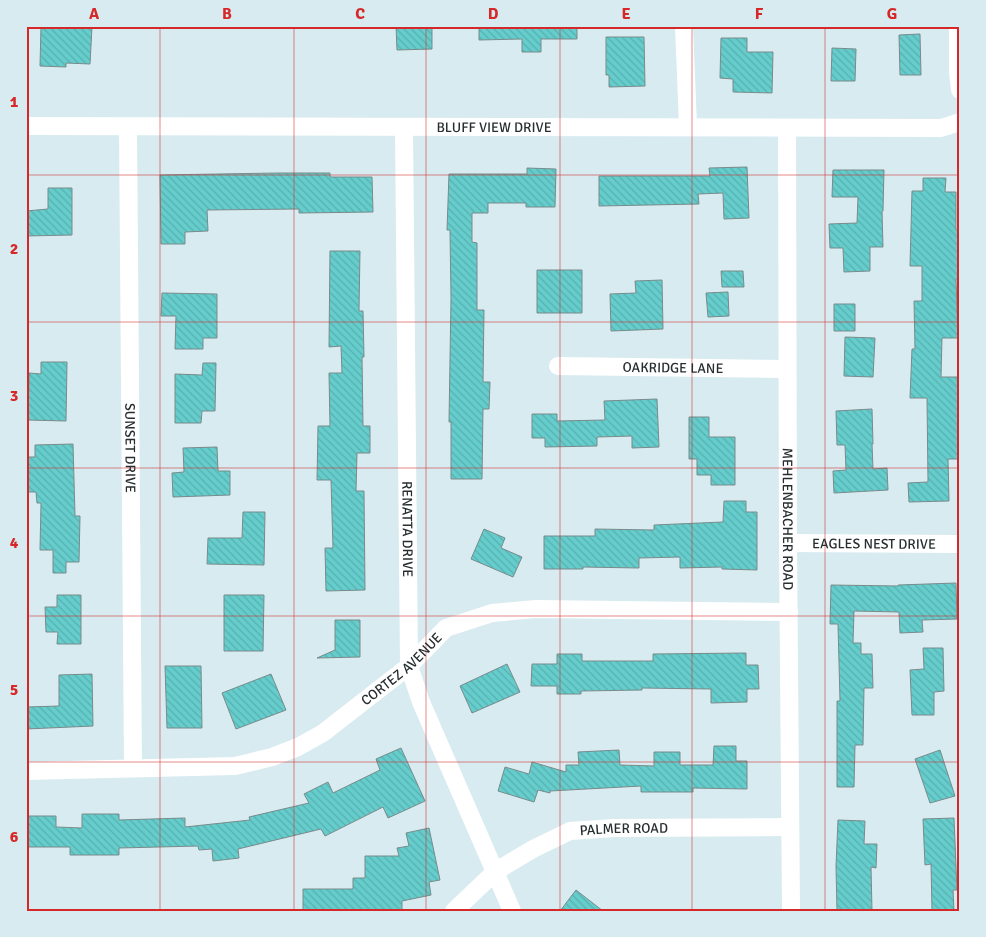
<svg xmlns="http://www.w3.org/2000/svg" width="986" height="937" font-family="Signika,sans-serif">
  <defs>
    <pattern id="building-back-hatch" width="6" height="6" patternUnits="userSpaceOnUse" patternTransform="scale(1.25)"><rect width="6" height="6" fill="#65cdcc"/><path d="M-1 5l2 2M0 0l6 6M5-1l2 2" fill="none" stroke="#58b0b0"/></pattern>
  </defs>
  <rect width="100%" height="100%" fill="#d8ebf0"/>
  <!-- building -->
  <path fill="url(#building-back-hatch)" stroke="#798b8b" d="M41 26 92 27 90 64 66 63V67L40 66Z
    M396 26H432V49L397 50Z
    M479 26H577V39H541V52H522V39L479 40Z
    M920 34 921 75H900L899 35Z
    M606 37H644L645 86 609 87V75H606Z
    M721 38H747V52H773L772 93 733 92V79L720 78Z
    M832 48 856 49 855 81H831Z
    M747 167 749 218 724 219 723 193 698 194 699 204 599 206V176H710L709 168Z
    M527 168 556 169 555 207H526V203H488V213H472V242L477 243V310H484L483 382H490L489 409H483L482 479H451V422H449L451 298 450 230H447L449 174H527Z
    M833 170H884L883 211H882L883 247H870V271L844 272 843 248H830L829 224 857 223 858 197H832Z
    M278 173H330V177H372L373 212 299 213V209L207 210 208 231 185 232V244H161L160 175Z
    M923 178H946L945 192H956V230H959V279H956L958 338H942L941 377H960V399H958V459H948L949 501 909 502 908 483 928 482 927 398H910L912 349H915L914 301H922V266H910L912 191H923Z
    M48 188H72V235L26 236V211L48 209Z
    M330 251H360L359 311H363L364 357H362L363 426H370V453H357L356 491H364L365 590 326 591 325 548H333L331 480H317L318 426H330L329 373H342L341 346 329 347Z
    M537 270H582V313H537Z
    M721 271H743L744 287H722Z
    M662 280 663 329 611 331 610 294 636 293 635 281Z
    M728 292 729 316 708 317 706 293Z
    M162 293 217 294V338H203V349H175L176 316H161Z
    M834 304H855V331H834Z
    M845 337 875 338 873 377 844 376Z
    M41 362H67L66 421 28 420 29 373 41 374Z
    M203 363H216L215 411H202L201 423H175V374L202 375Z
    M657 399 659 447 632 448V436L597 437V446L545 447V438H532V414H557V421L605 420 604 401Z
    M872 409 873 444H872L873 469 887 468 888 490 834 493 833 471 846 470 845 445H837L836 411Z
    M689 417H709V437H735V485H711V475H697V459H689Z
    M73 444 75 516H80L79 562H66V573H53V550H40L41 503H37L36 492H26V457H35V445Z
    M217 447 218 471H230V495L173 497 172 473 184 472 183 448Z
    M724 501H746V512H757V570L722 569V567L680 568V557L639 558V568L583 567V569H544V536H595V529L654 530V525L723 522Z
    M243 512H265L264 565 207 564 208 538H242Z
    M484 529 505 538 501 548 522 557 513 577 471 559Z
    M956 583 957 619 922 620 923 632 900 633 899 612 854 611 853 643H861V654H872L873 688H864L863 745H855L854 787H837V701H840L838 624H830L831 585 898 586V585Z
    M57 595H81V644H57L58 632H46L45 607H57Z
    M224 595H264L263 651H224Z
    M335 620H360V657L317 658 335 650Z
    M923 648H943L944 691 934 692V715H912L910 670 924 669Z
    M746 653V665H758L759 689H747V702L711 703V689L642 688V690L581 691V694H557V686H531L532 664H557V654H582V661H653V654Z
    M507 664 520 692 472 713 460 686Z
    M165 666H201L202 728H167Z
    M92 674 93 726 26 729V707L59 706V675Z
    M271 674 286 710 236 729 222 693Z
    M714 746H736V761H747V789L693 788V792H641V786L550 791V793L538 790 534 802 498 791 505 767 529 774 532 762 566 772V765H579L578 752 619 750 620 765 654 766V752H680V765H713Z
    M401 748 425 801 388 818 383 807 325 836 321 829 238 849 239 858 213 861 212 849 199 850 198 846 119 848V855H70V847H26V816H56V827L82 828V814H119V820L185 818V827L250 820 249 817 309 803 304 794 328 782 333 793 380 770 376 759Z
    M940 750 955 796 930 803 915 759Z
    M954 818 957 890H953L954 911H932L931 864 925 865 923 819Z
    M838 820 865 821 864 844H877L876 868 871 867 872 911H837L836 866Z
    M429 828 440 880 429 882 431 895 402 901V911H303V889H353V878H365V856H399L397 848 409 846 406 833Z
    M576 890 603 911H560Z"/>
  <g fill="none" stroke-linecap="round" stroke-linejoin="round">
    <!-- minor -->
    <g stroke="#fff" stroke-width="18">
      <path d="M684 26 688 126"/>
      <path d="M958 26V73L960 90"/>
      <path id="s1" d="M26 126 941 128 960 122"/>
      <path id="s2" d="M404 127 409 666 421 702 512 911"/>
      <path id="s3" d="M128 128 133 768"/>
      <path id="s4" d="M787 128 788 543 791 911"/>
      <path id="s5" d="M558 366 787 369"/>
      <path id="s6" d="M788 543 960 544"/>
      <path id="s7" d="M26 771 235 766 272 757 298 747 323 733 409 666 446 628 492 613 536 609 789 612"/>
      <path id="s8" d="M454 911 496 871 533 849 570 831 614 828 790 827"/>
    </g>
  </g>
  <!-- grid -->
  <path fill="none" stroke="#d62828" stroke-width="1" stroke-opacity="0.55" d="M160 26V911M294 26V911M426 26V911M560 26V911M692 26V911M825 26V911M26 175H960M26 322H960M26 468H960M26 616H960M26 762H960"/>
  <g text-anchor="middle" stroke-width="4.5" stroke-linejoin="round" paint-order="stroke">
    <!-- street labels -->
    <g font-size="14" fill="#272e30" stroke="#d8ebf0">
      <text dy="5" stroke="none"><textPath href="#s1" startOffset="468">BLUFF VIEW DRIVE</textPath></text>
      <text dy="5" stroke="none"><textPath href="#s5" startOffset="115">OAKRIDGE LANE</textPath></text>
      <text dy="5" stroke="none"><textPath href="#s3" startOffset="320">SUNSET DRIVE</textPath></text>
      <text dy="5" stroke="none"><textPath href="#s4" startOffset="391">MEHLENBACHER ROAD</textPath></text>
      <text dy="5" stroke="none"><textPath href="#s2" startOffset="402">RENATTA DRIVE</textPath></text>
      <text dy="5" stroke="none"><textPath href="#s6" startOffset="86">EAGLES NEST DRIVE</textPath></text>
      <text dy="5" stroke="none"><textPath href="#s7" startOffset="405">CORTEZ AVENUE</textPath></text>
      <text dy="5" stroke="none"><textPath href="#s8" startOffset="196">PALMER ROAD</textPath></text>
    </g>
  </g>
  <!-- border -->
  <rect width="986" height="937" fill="none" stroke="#d8ebf0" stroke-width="55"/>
  <rect x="28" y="28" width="930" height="882" fill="none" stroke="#d62828" stroke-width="2"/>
  <g font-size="16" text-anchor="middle" font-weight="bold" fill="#d62828">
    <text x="94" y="19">A</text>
    <text x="227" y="19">B</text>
    <text x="360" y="19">C</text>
    <text x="493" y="19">D</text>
    <text x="626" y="19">E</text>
    <text x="759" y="19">F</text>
    <text x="892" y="19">G</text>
    <text x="14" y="107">1</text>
    <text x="14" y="254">2</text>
    <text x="14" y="401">3</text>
    <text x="14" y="548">4</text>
    <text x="14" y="695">5</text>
    <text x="14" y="842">6</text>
  </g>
</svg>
